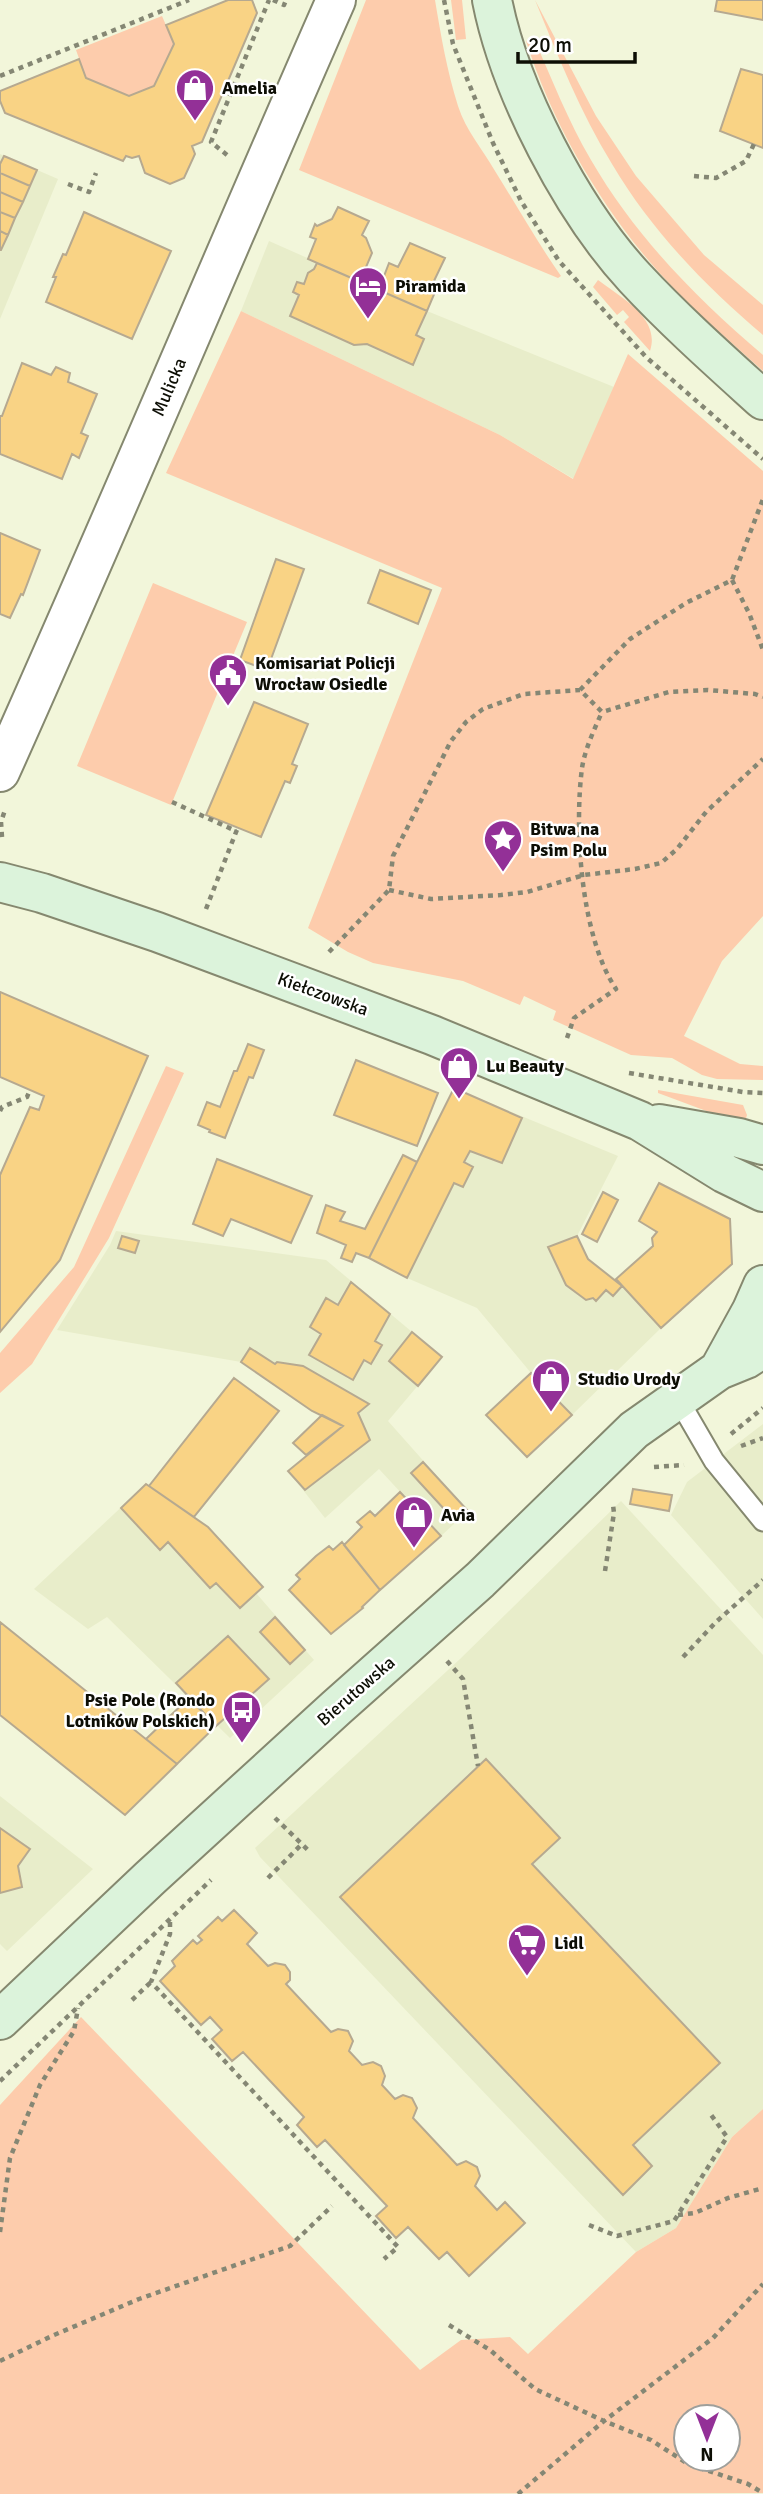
<svg xmlns="http://www.w3.org/2000/svg" width="763" height="2494" font-family="Signika,sans-serif">
  <rect width="100%" height="100%" fill="#f2f6da"/>
  <!-- built -->
  <path fill="#e8edca" d="M0 154 58 179 0 319Z
    M269 241 427 311 614 387 574 479 500 435 241 311Z
    M454 1088 618 1156 577 1236 588 1259 616 1279 661 1328 572 1415 531 1373 477 1308 407 1278 369 1258Z
    M116 1231 326 1260 442 1357 388 1421 468 1511 441 1536 379 1469 325 1518 288 1471 343 1425 312 1411 241 1362 57 1330 110 1245Z
    M763 1424V1619L671 1515 687 1482Z
    M146 1484 208 1527 263 1587 256 1593 314 1660 230 1738 107 1617 88 1629 34 1589Z
    M621 1501 763 1655V2109L732 2137 676 2228 636 2252 260 1857 255 1848 460 1659Z
    M0 1796 93 1869 7 1951 0 1944Z"/>
  <!-- green -->
  <path fill="#fdccac" fill-rule="evenodd" d="M366 0H435C441 36 447 71 458 106 466 131 482 148 495 171 517 206 537 242 561 276L558 278 299 170Z
    M451 0H462L466 39 456 40Z
    M535 0 596 116 636 176 704 255 763 305V335C705 286 651 230 612 164 580 112 558 56 535 0Z
    M162 16 174 44 154 86 129 96 86 78 76 50Z
    M534 39C552 79 568 121 591 160 635 236 696 298 763 355V371C722 334 679 298 644 255 593 193 551 119 526 41Z
    M598 280C620 297 661 318 650 351L624 322 629 317 623 310 617 315 593 287Z
    M241 311 500 435 573 479 628 354 763 471V916L722 961 684 1036 740 1064 763 1066V1080L717 1079 702 1075 672 1058 631 1055 553 1020 556 1011 524 996 520 1005 463 981 373 963 348 952 308 928 442 588 166 473Z
    M153 583 247 622 171 805 77 766Z
    M166 1066 184 1073 109 1238 32 1364 0 1393V1353L74 1267Z
    M658 1090 743 1105 747 1115 744 1125 658 1093Z
    M81 2017 420 2370 461 2340 510 2337 528 2354 636 2252 676 2228 732 2137 763 2109V2493L0 2494V2105ZM686 2417H728V2459H686Z"/>
  <!-- building -->
  <path fill="#f9d385" stroke="#b6a990" stroke-width="2" d="M228 0H252L257 13 202 142 192 146 195 154 184 178 170 184 145 173 139 156 132 158 126 156 123 161 5 113 0 101V91L79 59 86 78 129 96 154 86 174 44 166 25Z
    M717 0H763V20L715 11Z
    M741 69 763 75V148L720 131Z
    M4 156 37 170 30 186 0 173V164Z
    M0 173 30 186 23 202 0 192Z
    M0 192 23 202 15 218 0 212Z
    M338 207 369 221 362 235 366 238 372 253 366 267 384 276 389 263 398 267 410 243 445 258 433 283 438 285 427 311 308 259 316 239 310 237 315 224 317 226 332 219Z
    M0 212 15 218 8 235 0 231Z
    M84 212 171 251 132 339 46 302 56 277H53L63 254 66 255Z
    M0 231 8 235 1 250H0Z
    M317 263 427 311 416 335 424 339 413 365 367 344 354 345 290 316 299 295 293 292 297 282 304 284 308 273 314 269Z
    M22 363 51 375 56 367 70 373 68 382 97 394 81 433 88 436 79 458 72 454 62 479 0 454V416H2Z
    M0 533 40 550 23 595 21 594 10 618 0 614Z
    M276 559 304 569 267 670 240 660Z
    M380 570 431 590 418 624 368 603Z
    M254 702 308 724 292 764 297 766 290 783 285 781 261 837 206 815Z
    M0 992 148 1056 60 1260 0 1332V1175L30 1107 39 1110 44 1096 0 1077Z
    M248 1044 264 1050 253 1078 249 1077 225 1138 209 1132 210 1130 198 1125 207 1102 220 1107 234 1071H237Z
    M356 1060 438 1093 417 1146 334 1115Z
    M454 1088 522 1118 502 1163 470 1151 464 1162 473 1167 463 1187 454 1183 407 1278 369 1258Z
    M403 1155 417 1162 369 1258 356 1253 352 1262 341 1258 346 1245 317 1233 326 1205 345 1212 340 1221 365 1229Z
    M217 1159 312 1196 291 1243 231 1219 223 1236 193 1224Z
    M659 1183 730 1219 732 1264 661 1328 616 1279 653 1246 652 1238 657 1232 639 1221Z
    M603 1192 618 1200 597 1242 582 1234Z
    M122 1236 139 1241 135 1253 118 1248Z
    M577 1236 588 1259 622 1286 613 1296 606 1290 596 1301 593 1298 586 1300 566 1285 548 1247Z
    M351 1282 390 1314 375 1341 382 1345 371 1364 364 1360 353 1380 309 1355 321 1334 310 1327 326 1298 338 1305Z
    M412 1332 442 1357 418 1386 389 1361Z
    M250 1348 275 1364 277 1362 303 1366 369 1404 358 1413 370 1440 305 1490 288 1471 343 1426 312 1411 241 1362Z
    M531 1373 572 1415 527 1457 486 1415Z
    M234 1378 279 1411 194 1517 149 1486Z
    M322 1415 343 1426 306 1455 293 1443Z
    M423 1462 468 1511 456 1522 411 1473Z
    M146 1484 208 1527 263 1587 240 1608 216 1583 210 1588 168 1542 160 1550 121 1508Z
    M633 1489 672 1495 669 1511 630 1504Z
    M400 1492 441 1536 380 1590 344 1545 362 1527 357 1522 370 1511 375 1516Z
    M342 1542 380 1590 362 1607 363 1608 331 1634 289 1590 300 1579 296 1575 316 1556 329 1546 333 1550Z
    M275 1617 305 1650 290 1664 260 1632Z
    M0 1622 177 1764 125 1815 0 1715Z
    M228 1636 269 1679 216 1726 176 1683Z
    M189 1698 216 1726 177 1764 146 1739Z
    M486 1759 560 1838 532 1864 720 2063 633 2145 652 2166 623 2195 340 1897Z
    M0 1828 30 1849 18 1866 22 1887 0 1893Z
    M234 1910 257 1933 247 1944 268 1966 275 1963 285 1965 290 1972V1980L286 1984 331 2032 338 2029 348 2031 353 2041 349 2051 362 2065 373 2062 381 2066 385 2076 382 2085 395 2099 403 2095 412 2098 417 2108 413 2118 457 2165 466 2161 477 2167 480 2176 475 2186 497 2210 505 2202 525 2223 469 2276 447 2252 439 2259 408 2227 396 2238 376 2216 387 2206 325 2140 317 2147 297 2125 304 2117 243 2052 232 2061 212 2039 222 2030 210 2017 201 2025 160 1981 175 1966 172 1961 193 1940 197 1944 202 1940 198 1936 218 1917 222 1921Z"/>
  <g fill="none" stroke-linecap="round" stroke-linejoin="round">
    <!-- lane casing -->
    <g stroke="#85886f" stroke-width="23">
      <path id="lane" d="M678 1399 714 1461 763 1521"/>
    </g>
    <!-- street casing -->
    <g stroke="#85886f" stroke-width="42">
      <path id="street" d="M0 772C115 516 223 257 336 0"/>
    </g>
    <!-- secondary casing -->
    <g stroke="#85886f" stroke-width="42">
      <path id="secondary" d="M492 0C510 91 572 210 635 278 675 321 720 361 763 400
        M0 882 42 893 157 932 432 1035 640 1121 724 1173 763 1192
        M659 1124 739 1138 763 1145
        M719 1370 752 1310 763 1285
        M0 2020 150 1878 336 1708 480 1580 634 1430 719 1370 746 1359 763 1348"/>
    </g>
    <!-- path -->
    <path stroke="#858774" stroke-width="4.5" stroke-dasharray="5 5" stroke-linecap="butt" d="M273 0 284 5 286 0
      M444 0 453 44 493 143 521 201 559 261 646 357 763 459
      M0 76 189 0
      M227 155 211 142 269 0
      M694 176 716 178 746 161 754 144
      M68 184 89 192 96 173
      M732 580 749 613 763 650
      M580 690 630 639 686 603 732 580 763 499
      M172 802 236 831
      M2 837 1 822 5 810
      M389 890 431 899 501 895 527 892 584 875 635 869 661 863 677 849 706 812 763 759
      M206 909 238 827
      M329 952 389 890 393 856 451 741 466 722 483 709 524 694 580 690 602 712 669 692 708 690 755 694 763 697
      M567 1038 574 1018 616 989C581 937 574 830 582 768 585 749 594 730 602 712
      M629 1073 743 1092 763 1093
      M0 1111 2 1107 27 1097 30 1090
      M731 1434 763 1408
      M741 1446 763 1438
      M654 1467 684 1465
      M605 1571 614 1513 613 1505
      M683 1657 716 1622 763 1580
      M447 1661 463 1679 478 1766
      M275 1818 310 1852
      M268 1878 302 1844
      M170 1922V1934L151 1982 398 2247 384 2259
      M132 2000 151 1982
      M0 2081 211 1880
      M678 2215 695 2213 728 2198 763 2188
      M589 2225 617 2236 674 2221 727 2137 709 2112
      M0 2232 10 2158 40 2085 74 2031 78 2008
      M449 2325 490 2350 535 2389 604 2421 651 2440 688 2464 748 2484 763 2493
      M0 2361 54 2335 139 2299 290 2246 332 2206
      M518 2494 604 2421 713 2338 763 2284"/>
    <!-- lane -->
    <use href="#lane" stroke="#fff" stroke-width="19"/>
    <!-- street -->
    <use href="#street" stroke="#fff" stroke-width="38"/>
    <!-- secondary -->
    <use href="#secondary" stroke="#dcf3db" stroke-width="38"/>
  </g>
  <!-- icons -->
  <defs>
    <g id="shop-pin" transform="scale(2.0125)"><path d="M0 17L-7.5 6A9.5 9.5 0 1 1 7.5 6Z" fill="#933097" stroke="#fff"/><path d="M-5-2.5h2.3a2.7 3.5 0 0 1 5.4 0H5L5.5 6h-11ZM-1.5-2.5h3a1.5 2.3 0 0 0-3 0Z" fill="#fff"/></g>
    <g id="hotel-pin" transform="scale(2.0125)"><path d="M0 17L-7.5 6A9.5 9.5 0 1 1 7.5 6Z" fill="#933097" stroke="#fff"/><path d="M-6-4.5h1.5V1H6V5H4.5V3h-9V5H-6ZM-4 0a1.8 1.8 0 1 1 3.6 0ZM.5 0V-2.5h3Q6-2.5 6 0Z" fill="#fff"/></g>
    <g id="civic-pin" transform="scale(2.0125)"><path d="M0 17L-7.5 6A9.5 9.5 0 1 1 7.5 6Z" fill="#933097" stroke="#fff"/><path d="M-.6-6.5H3V-4.5H.6V-3L4-1V1h2V6H-6V1h2V-1L-.6-3ZM-1.2 2.5V6h2.4V2.5Z" fill="#fff"/></g>
    <g id="sight-pin" transform="scale(2.0125)"><path d="M0 17L-7.5 6A9.5 9.5 0 1 1 7.5 6Z" fill="#933097" stroke="#fff"/><path d="M0-6L1.8-2.2L6-1.7L2.9 1.2L3.7 5.4L0 3.3L-3.7 5.4L-2.9 1.2L-6-1.7L-1.8-2.2Z" fill="#fff"/></g>
    <g id="bus-pin" transform="scale(2.0125)"><path d="M0 17L-7.5 6A9.5 9.5 0 1 1 7.5 6Z" fill="#933097" stroke="#fff"/><path d="M-5-6H5V4H4V6H2V4H-2V6H-4V4H-5ZM-3.5-4V0h7V-4ZM-3.5 1.2v1.5H-2V1.2ZM2 1.2v1.5H3.5V1.2Z" fill="#fff"/></g>
    <g id="supermarket-pin" transform="scale(2.0125)"><path d="M0 17L-7.5 6A9.5 9.5 0 1 1 7.5 6Z" fill="#933097" stroke="#fff"/><path d="M-6-5.5h2.5l.6 2H6L4.5 2H-2.5L-4.4-4H-6ZM-1.5 3.2a1.3 1.3 0 1 0 .1 0ZM3 3.2a1.3 1.3 0 1 0 .1 0Z" fill="#fff"/></g>
  </defs>
  <g fill-rule="evenodd">
    <use href="#shop-pin" x="195" y="88"/>
    <use href="#hotel-pin" x="368" y="286"/>
    <use href="#civic-pin" x="228" y="673"/>
    <use href="#sight-pin" x="503" y="839"/>
    <use href="#shop-pin" x="459" y="1066"/>
    <use href="#shop-pin" x="551" y="1379"/>
    <use href="#shop-pin" x="414" y="1515"/>
    <use href="#bus-pin" x="242" y="1710"/>
    <use href="#supermarket-pin" x="527" y="1943"/>
  </g>
  <g text-anchor="middle" stroke-width="5" stroke-linejoin="round" paint-order="stroke">
    <!-- poi labels -->
    <g font-size="18" font-weight="bold" fill="#0d0e05" stroke="#fff" text-anchor="start">
      <text x="222" y="94">Amelia</text>
      <text x="395" y="292">Piramida</text>
      <text x="255" y="669">Komisariat Policji<tspan x="255" dy="21">Wrocław Osiedle</tspan></text>
      <text x="530" y="835">Bitwa na<tspan x="530" dy="21">Psim Polu</tspan></text>
      <text x="486" y="1072">Lu Beauty</text>
      <text x="578" y="1385">Studio Urody</text>
      <text x="441" y="1521">Avia</text>
      <text x="215" y="1706" text-anchor="end">Psie Pole (Rondo<tspan x="215" dy="21">Lotników Polskich)</tspan></text>
      <text x="554" y="1949">Lidl</text>
    </g>
    <!-- street labels -->
    <g font-size="18" fill="#0d0e05" stroke="#fff">
      <text transform="translate(169 387) rotate(-67)" y="6">Mulicka</text>
      <text transform="translate(323 994) rotate(20)" y="6">Kiełczowska</text>
      <text transform="translate(356 1691) rotate(-41)" y="6">Bierutowska</text>
    </g>
  </g>
  <!-- north arrow -->
  <g transform="translate(707 2438) rotate(180)"><circle r="33" fill="#ffffff" stroke="#9e9f9b" stroke-width="2"/>
  <path d="M0-5L12 26L0 18L-12 26Z" fill="#933097"/>
  <text y="-10" font-size="19" font-weight="bold" text-anchor="middle" fill="#0d0e05">N</text>
  </g>
  <!-- scale -->
  <path d="M518 52v10h117v-10" fill="none" stroke="#0d0e05" stroke-width="3.5"/>
  <text x="528" y="52" font-size="21" fill="#0d0e05" stroke="#ffffff" stroke-width="5" paint-order="stroke">20 m</text>
</svg>
